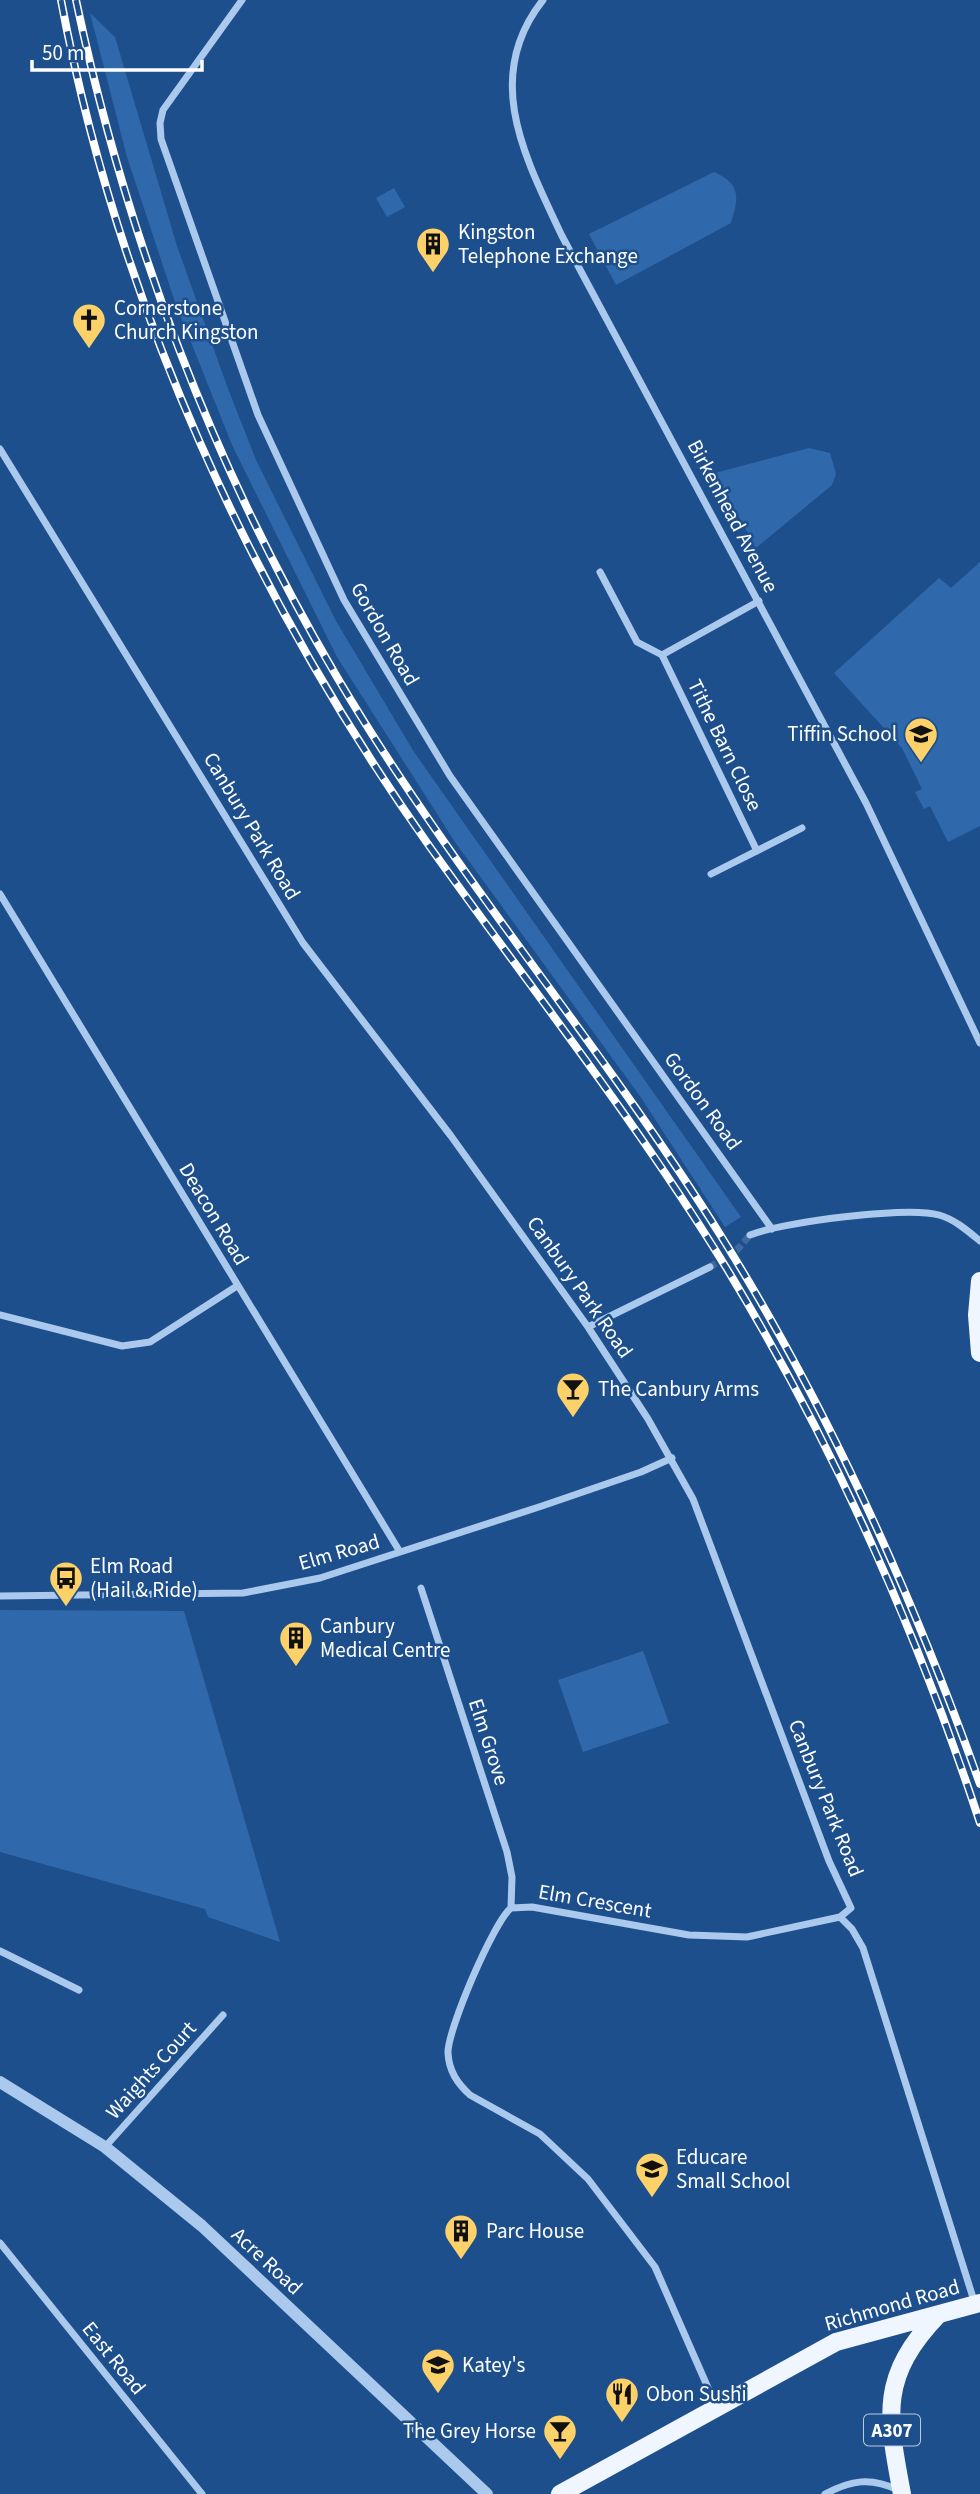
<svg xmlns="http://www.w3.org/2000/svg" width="980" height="2494" font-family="'Source Sans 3',sans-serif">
  <rect width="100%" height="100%" fill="#1d4f8d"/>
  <!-- green -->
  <path fill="#3069ab" d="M90 13 115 37 177 246 227 386 256 460 336 621 414 752 741 1217 725 1227 642 1099 455 842 337 657 232 445 175 302 127 157Z
    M714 172C741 184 739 197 731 223L616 285 589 234Z
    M394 188 405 207 387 217 376 198Z
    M809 448 830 453 836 474 832 485 756 548 715 473Z
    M980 562V826L948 842 930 806 924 809 915 792 922 789 902 748 834 673 939 578 951 588Z
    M0 1610 184 1611 280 1942 208 1917 205 1909 0 1852Z
    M643 1651 669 1723 583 1752 558 1680Z"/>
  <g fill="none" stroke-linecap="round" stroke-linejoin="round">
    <!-- minor-tunnel -->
    <path stroke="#3f699e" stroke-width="7" stroke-dasharray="7 3.5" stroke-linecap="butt" d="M710 1267 737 1250 750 1235"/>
    <!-- minor -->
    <path stroke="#aac9ed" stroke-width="7" d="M242 0 163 110 160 123 161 139 258 415 344 600 450 776 772 1229
      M543 0C481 78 526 159 562 236L866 803 980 1043
      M0 449 303 943 451 1136 588 1327 648 1419 693 1499 829 1861 851 1908 840 1917 747 1937 689 1935 532 1907 511 1908C494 1921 447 2031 448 2053 449 2071 457 2083 470 2095L540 2134 588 2179 655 2267 716 2406
      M600 572 637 642 662 655 757 851
      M662 655 759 601
      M711 874 802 828
      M0 894 400 1552
      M750 1235C782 1222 908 1206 939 1215 954 1219 968 1231 980 1241
      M0 1315 122 1346 150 1342 237 1286
      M588 1327 710 1267
      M421 1588 507 1852 512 1877 511 1908
      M0 1596 243 1593 320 1578 542 1506 641 1472 672 1458
      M840 1917 852 1929 863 1948 975 2304
      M0 1951 79 1990
      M105 2147 223 2015
      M0 2243 202 2494
      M825 2494C851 2480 871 2477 898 2490"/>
    <!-- tertiary -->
    <path stroke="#aac9ed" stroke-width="12" d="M0 2082 105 2147 202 2226 487 2494"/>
    <!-- primary -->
    <path stroke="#f0f6ff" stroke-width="18" d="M980 1281 977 1315 980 1353
      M560 2494 836 2342 980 2303
      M902 2494C887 2415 879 2376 939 2314"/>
    <!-- rail casing -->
    <g stroke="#fff" stroke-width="8">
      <path id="rail" d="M61 0C118 303 252 596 430 847 530 987 637 1122 727 1269 832 1442 917 1631 980 1823
        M76 0C126 237 214 469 337 677 452 872 601 1044 721 1236 828 1407 912 1594 980 1784"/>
    </g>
    <!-- rail -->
    <use href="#rail" stroke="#1d4f8d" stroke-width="5" stroke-dasharray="16" stroke-linecap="butt"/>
  </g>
  <!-- icons -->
  <defs>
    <g id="building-pin" transform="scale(1.75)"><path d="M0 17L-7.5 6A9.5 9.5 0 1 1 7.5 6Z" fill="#fcd169" stroke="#1d4f8d"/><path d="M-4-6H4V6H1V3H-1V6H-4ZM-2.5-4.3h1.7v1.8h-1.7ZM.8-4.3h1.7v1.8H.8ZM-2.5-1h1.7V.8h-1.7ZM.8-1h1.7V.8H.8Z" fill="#111"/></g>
    <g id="church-pin" transform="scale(1.75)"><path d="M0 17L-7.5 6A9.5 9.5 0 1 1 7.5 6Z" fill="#fcd169" stroke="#1d4f8d"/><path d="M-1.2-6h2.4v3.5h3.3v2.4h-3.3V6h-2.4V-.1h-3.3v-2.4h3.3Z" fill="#111"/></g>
    <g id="school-pin" transform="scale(1.75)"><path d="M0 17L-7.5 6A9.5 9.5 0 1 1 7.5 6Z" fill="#fcd169" stroke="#1d4f8d"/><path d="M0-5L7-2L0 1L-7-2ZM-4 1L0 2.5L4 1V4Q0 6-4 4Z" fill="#111"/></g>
    <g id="bar-pin" transform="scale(1.75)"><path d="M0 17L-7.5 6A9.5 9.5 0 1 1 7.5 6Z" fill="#fcd169" stroke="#1d4f8d"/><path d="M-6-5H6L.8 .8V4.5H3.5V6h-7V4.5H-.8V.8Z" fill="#111"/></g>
    <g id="bus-pin" transform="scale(1.75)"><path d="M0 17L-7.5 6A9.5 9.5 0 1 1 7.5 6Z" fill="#fcd169" stroke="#1d4f8d"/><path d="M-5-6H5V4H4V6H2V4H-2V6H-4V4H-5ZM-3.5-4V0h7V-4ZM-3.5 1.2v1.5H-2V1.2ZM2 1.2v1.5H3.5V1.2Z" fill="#111"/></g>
    <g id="restaurant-pin" transform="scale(1.75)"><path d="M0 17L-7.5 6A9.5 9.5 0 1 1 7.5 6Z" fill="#fcd169" stroke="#1d4f8d"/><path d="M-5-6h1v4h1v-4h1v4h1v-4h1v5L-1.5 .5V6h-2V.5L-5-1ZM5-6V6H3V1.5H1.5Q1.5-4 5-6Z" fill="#111"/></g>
  </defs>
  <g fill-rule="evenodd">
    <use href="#building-pin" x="433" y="244"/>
    <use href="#church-pin" x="89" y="320"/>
    <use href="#school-pin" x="921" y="734"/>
    <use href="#bar-pin" x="573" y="1389"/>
    <use href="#bus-pin" x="66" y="1578"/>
    <use href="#building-pin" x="296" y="1638"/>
    <use href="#school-pin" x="652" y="2169"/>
    <use href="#building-pin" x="461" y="2231"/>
    <use href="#school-pin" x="438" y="2365"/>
    <use href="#restaurant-pin" x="622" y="2394"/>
    <use href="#bar-pin" x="560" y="2431"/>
  </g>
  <g text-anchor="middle" stroke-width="5" stroke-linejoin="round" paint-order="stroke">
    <!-- shield labels -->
    <rect fill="#1d4f8d" stroke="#bbcadd" stroke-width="2" x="864" y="2414.5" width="56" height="31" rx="5"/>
    <g font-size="19" font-weight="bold" fill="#fff">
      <text x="892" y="2437">A307</text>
    </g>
    <!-- poi labels -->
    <g font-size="21" fill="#fff" stroke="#1d4f8d" text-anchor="start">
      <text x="458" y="239">Kingston<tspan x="458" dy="24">Telephone Exchange</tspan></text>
      <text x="114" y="315">Cornerstone<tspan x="114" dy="24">Church Kingston</tspan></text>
      <text x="897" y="741" text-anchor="end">Tiffin School</text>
      <text x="598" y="1396">The Canbury Arms</text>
      <text x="90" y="1573">Elm Road<tspan x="90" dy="24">(Hail &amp; Ride)</tspan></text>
      <text x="320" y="1633">Canbury<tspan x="320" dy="24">Medical Centre</tspan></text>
      <text x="676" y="2164">Educare<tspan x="676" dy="24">Small School</tspan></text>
      <text x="486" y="2238">Parc House</text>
      <text x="462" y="2372">Katey's</text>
      <text x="646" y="2401">Obon Sushi</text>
      <text x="536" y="2438" text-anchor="end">The Grey Horse</text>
    </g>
    <!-- street labels -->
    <g font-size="21" fill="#fff" stroke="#1d4f8d">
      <text transform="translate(733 516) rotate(62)" y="7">Birkenhead Avenue</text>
      <text transform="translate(385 634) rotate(60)" y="7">Gordon Road</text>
      <text transform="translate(725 745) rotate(64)" y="7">Tithe Barn Close</text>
      <text transform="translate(252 826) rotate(59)" y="7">Canbury Park Road</text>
      <text transform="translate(703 1101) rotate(54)" y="7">Gordon Road</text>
      <text transform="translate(214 1214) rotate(59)" y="7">Deacon Road</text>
      <text transform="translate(580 1287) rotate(55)" y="7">Canbury Park Road</text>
      <text transform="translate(339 1552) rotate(-16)" y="7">Elm Road</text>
      <text transform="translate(489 1742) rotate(72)" y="7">Elm Grove</text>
      <text transform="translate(826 1798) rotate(68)" y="7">Canbury Park Road</text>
      <text transform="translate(595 1901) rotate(10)" y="7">Elm Crescent</text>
      <text transform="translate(151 2070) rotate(-48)" y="7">Waights Court</text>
      <text transform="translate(267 2261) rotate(43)" y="7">Acre Road</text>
      <text transform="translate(892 2305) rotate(-16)" y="7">Richmond Road</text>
      <text transform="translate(114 2358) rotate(51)" y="7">East Road</text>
    </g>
  </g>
  <!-- scale -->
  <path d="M32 60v10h170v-10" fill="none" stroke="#ffffff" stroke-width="3.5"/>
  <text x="42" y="60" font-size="21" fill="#ffffff" stroke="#1d4f8d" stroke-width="5" paint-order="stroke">50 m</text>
</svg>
